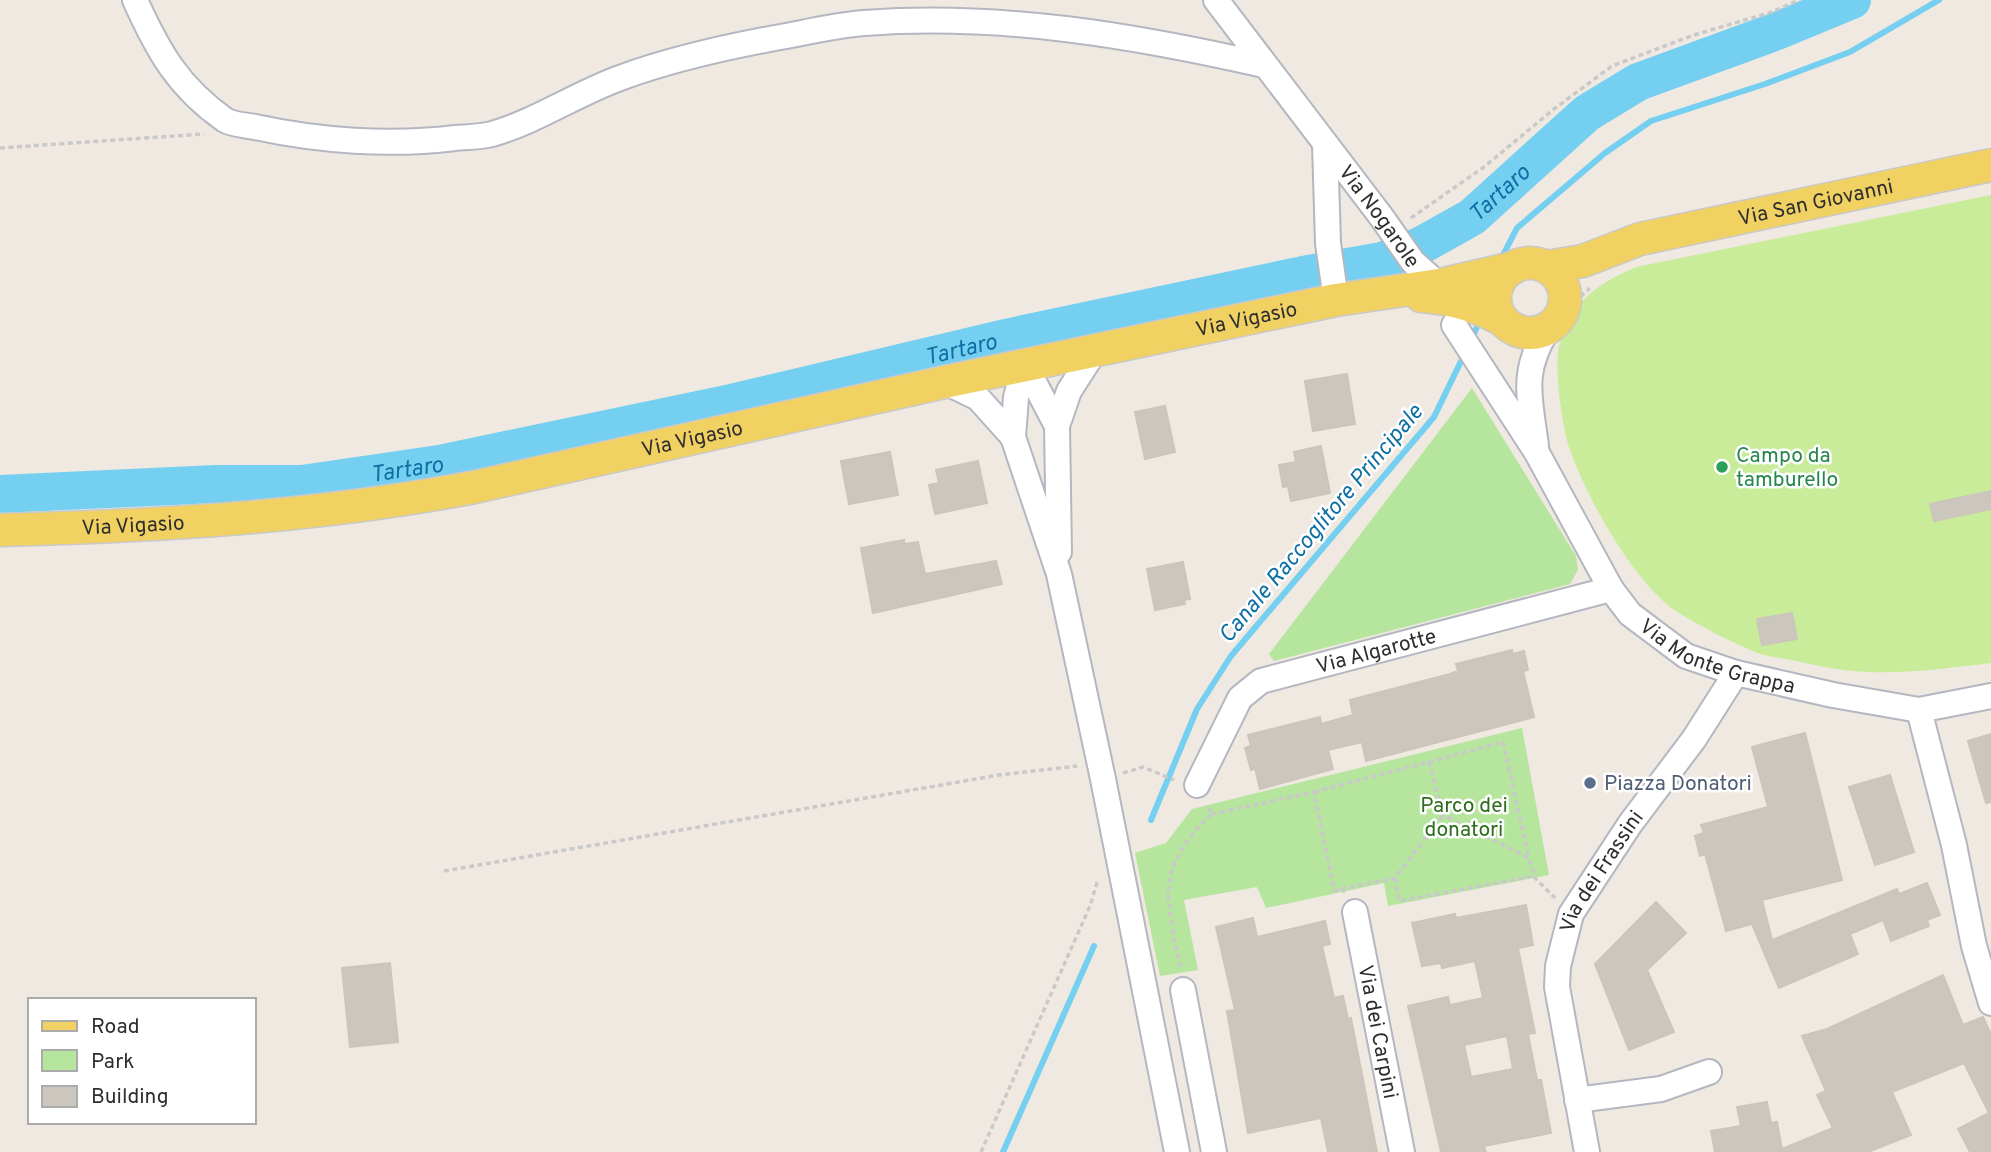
<svg xmlns="http://www.w3.org/2000/svg" width="1991" height="1152" font-family="Overpass,sans-serif">
  <rect width="100%" height="100%" fill="#efe9e1"/>
  <!-- green -->
  <path fill="#b6e59e" d="M1472 388 1576 556 1578 570 1570 584 1274 661 1269 654Z
    M1522 728 1549 875 1388 906 1384 883 1266 908 1257 887 1184 900 1198 970 1160 976 1135 853 1166 843 1192 809Z"/>
  <!-- pitch -->
  <path fill="#c9ec9a" d="M1991 195V663C1944 669 1890 676 1843 670 1827 668 1811 664 1796 661 1783 658 1767 657 1755 652 1729 641 1702 627 1679 613 1635 586 1585 495 1569 447 1562 425 1554 369 1559 347 1570 302 1597 284 1636 267Z"/>
  <g fill="none" stroke-linecap="round" stroke-linejoin="round">
    <!-- stream -->
    <path stroke="#75cff0" stroke-width="6" d="M1500 261 1517 228 1605 153 1651 121 1765 84 1850 52 1939 0
      M1471 340 1481 318
      M1151 820 1197 709 1231 656 1434 417 1465 353
      M1003 1152 1094 946"/>
    <!-- river -->
    <path stroke="#75cff0" stroke-width="38" id="s1" d="M0 494 216 484H302L439 464 731 403 1010 337 1303 275 1382 261 1420 246 1472 217 1587 113 1638 82 1777 31 1852 0"/>
  </g>
  <!-- building -->
  <path fill="#cbc7bf" stroke="#cbc5ba" stroke-width="2" fill-rule="evenodd" d="M1347 374 1355 424 1313 431 1305 381Z
    M1165 406 1175 452 1145 459 1135 412Z
    M1321 446 1330 493 1291 501 1288 486 1283 487 1279 465 1296 462 1294 452Z
    M890 452 898 495 849 504 841 461Z
    M978 461 987 503 935 514 929 485 939 483 936 470Z
    M1991 491V509L1934 521 1930 504Z
    M904 540V544L918 542 925 574 996 561 1002 584 873 613 861 548Z
    M1183 562 1190 599 1184 600 1185 604 1155 610 1147 569Z
    M1792 613 1797 639 1762 645 1757 619Z
    M1512 650V654L1524 651 1528 670 1523 671 1534 717 1366 761 1362 742 1328 750 1333 769 1260 789 1255 768 1251 770 1245 748 1251 746 1248 735 1320 717 1321 724 1353 715 1350 700 1450 674 1458 671 1456 664Z
    M1805 733 1842 880 1762 900 1772 940 1897 889 1899 894 1927 883 1940 915 1927 920 1929 926 1891 941 1883 920 1850 934 1858 954 1779 988 1752 924 1726 931 1705 854 1700 856 1695 836 1704 833 1701 825 1768 807 1752 747Z
    M1991 734V802L1986 803 1968 741Z
    M1890 775 1914 852 1875 865 1849 787Z
    M1656 902 1686 933 1647 970 1674 1032 1629 1050 1595 964Z
    M1526 905 1533 945 1518 948 1535 1033 1528 1034 1537 1080H1541L1551 1133 1484 1146 1486 1152H1441L1408 1006 1448 997 1450 1005 1483 998 1475 961 1442 968 1441 963 1422 966 1412 923 1455 914 1456 918ZM1507 1036 1513 1069 1471 1077 1464 1045Z
    M1253 918 1257 937 1325 921 1330 944 1322 946 1334 998 1343 996 1348 1019 1351 1018 1377 1152H1328L1321 1118 1248 1133 1227 1011 1235 1010 1216 927Z
    M390 963 398 1042 350 1047 342 968Z
    M1943 975 1963 1025 1983 1017 1991 1034V1152H1970L1958 1129 1989 1113 1964 1063 1892 1092 1911 1135 1868 1152H1715L1711 1131 1741 1126 1737 1107 1767 1102 1771 1123 1777 1122 1782 1149 1833 1128 1817 1095 1826 1091 1802 1036 1827 1029Z"/>
  <g fill="none" stroke-linecap="round" stroke-linejoin="round">
    <!-- minor casing -->
    <g stroke="#b4b7c1" stroke-width="28">
      <g id="minor">
        <path d="M135 0C158 51 178 87 225 120 233 125 246 125 255 127 319 141 390 146 455 138 467 137 480 137 492 134 537 121 576 94 620 78 674 58 730 46 786 36 812 31 838 25 864 23 1000 13 1132 35 1264 65"/>
        <path id="s2" d="M1216 0 1383 219 1413 262 1439 285"/>
        <path d="M1325 144 1328 243 1336 300"/>
        <path id="s3" d="M1454 325 1537 453 1611 589 1630 614 1686 656 1736 673 1833 695 1919 710 1991 696"/>
        <path d="M1025 365 1057 426"/>
        <path d="M945 382 978 398 1013 437 1059 574 1103 779 1177 1152"/>
        <path d="M1013 437 1016 397 1025 365"/>
        <path d="M1536 446C1530 398 1520 372 1548 329"/>
        <path d="M1059 552 1057 426 1069 391 1094 352"/>
        <path d="M1919 710 1954 845 1974 946 1991 1003"/>
        <path id="s4" d="M1197 785 1240 698 1261 681 1611 589"/>
        <path id="s5" d="M1355 912 1402 1152"/>
        <path d="M1183 990 1214 1152"/>
        <path d="M1577 1100 1661 1089 1709 1072"/>
        <path id="s6" d="M1587 1152 1557 987 1558 966 1571 914 1630 824 1694 739 1736 673"/>
      </g>
    </g>
    <!-- major casing -->
    <g stroke="#c9c9c9" stroke-width="35">
      <g id="major">
        <circle cx="1530" cy="298" r="35"/>
        <path id="s7" d="M1546 267 1583 261 1640 239 1991 165"/>
        <path d="M1421 296C1451 298 1475 305 1501 319"/>
        <path id="s8" d="M0 530C159 526 318 517 475 487L945 382 1336 300 1439 285 1513 268"/>
      </g>
    </g>
    <!-- path -->
    <path stroke="#c9c9c9" stroke-width="3.5" stroke-dasharray="5 3.5" stroke-linecap="butt" d="M0 148 204 134
      M1411 218 1484 167 1554 109 1612 66 1694 35 1772 12 1799 0
      M1567 318 1577 300 1590 288
      M1429 762 1503 742 1529 858
      M1123 773 1143 767 1174 780
      M1314 792 1429 762 1443 815 1529 858 1535 878 1555 898
      M1212 814 1314 792 1334 890 1345 891
      M444 871 999 775 1077 766
      M1395 878 1399 901 1534 876
      M1341 889 1395 878 1443 815
      M1180 967C1176 946 1166 904 1169 884 1172 858 1193 830 1212 814L1207 805
      M981 1152 1090 906 1098 879"/>
    <!-- minor -->
    <use href="#minor" stroke="#fff" stroke-width="24"/>
    <!-- major -->
    <use href="#major" stroke="#f2d163" stroke-width="32"/>
  </g>
  <!-- markers -->
  <circle fill="#2e9e5b" stroke="#fff" stroke-width="2.5" cx="1722" cy="467" r="7"/>
  <circle fill="#5c6f8a" stroke="#fff" stroke-width="2.5" cx="1590" cy="783" r="7"/>
  <g text-anchor="middle" stroke-width="5" stroke-linejoin="round" paint-order="stroke">
    <!-- street labels -->
    <g font-size="21" fill="#2e2e2e" stroke="#fff">
      <text dy="7" stroke="none"><textPath href="#s7" startOffset="278">Via San Giovanni</textPath></text>
      <text dy="7" stroke="none"><textPath href="#s2" startOffset="271">Via Nogarole</textPath></text>
      <text dy="7" stroke="none"><textPath href="#s8" startOffset="1267">Via Vigasio</textPath></text>
      <text dy="7" stroke="none"><textPath href="#s8" startOffset="700">Via Vigasio</textPath></text>
      <text dy="7" stroke="none"><textPath href="#s8" startOffset="133">Via Vigasio</textPath></text>
      <text dy="7" stroke="none"><textPath href="#s4" startOffset="243">Via Algarotte</textPath></text>
      <text dy="7" stroke="none"><textPath href="#s3" startOffset="438">Via Monte Grappa</textPath></text>
      <text dy="7" stroke="none"><textPath href="#s6" startOffset="294">Via dei Frassini</textPath></text>
      <text dy="7" stroke="none"><textPath href="#s5" startOffset="122">Via dei Carpini</textPath></text>
    </g>
    <!-- leisure labels -->
    <g font-size="21" fill="#27864d" stroke="#fff" text-anchor="start">
      <text x="1736" y="462">Campo da<tspan x="1736" dy="24">tamburello</tspan></text>
    </g>
    <!-- service labels -->
    <g font-size="21" fill="#4e5e75" stroke="#fff" text-anchor="start">
      <text x="1604" y="790">Piazza Donatori</text>
    </g>
    <!-- park labels -->
    <g font-size="21" fill="#2c6e1b" stroke="#fff">
      <text x="1464" y="812">Parco dei<tspan x="1464" dy="24">donatori</tspan></text>
    </g>
    <!-- water labels -->
    <g font-size="23" font-style="italic" fill="#0d6fa3" stroke="#fff">
      <text dy="8" stroke="none"><textPath href="#s1" startOffset="1542">Tartaro</textPath></text>
      <text dy="8" stroke="none"><textPath href="#s1" startOffset="975">Tartaro</textPath></text>
      <text dy="8" stroke="none"><textPath href="#s1" startOffset="408">Tartaro</textPath></text>
      <text transform="translate(1320 523) rotate(-50)" y="8">Canale Raccoglitore Principale</text>
    </g>
  </g>
  <!-- legend -->
  <rect x="28" y="998" width="228" height="126" fill="#ffffff" stroke="#ababab" stroke-width="2"/>
  <rect x="42" y="1021" width="35" height="10" fill="#f2d163" stroke="#ababab" stroke-width="2"/>
  <text x="91" y="1033" font-size="21" fill="#2e2e2e">Road</text>
  <rect x="42" y="1050" width="35" height="21" fill="#b6e59e" stroke="#ababab" stroke-width="2"/>
  <text x="91" y="1068" font-size="21" fill="#2e2e2e">Park</text>
  <rect x="42" y="1086" width="35" height="21" fill="#cbc7bf" stroke="#ababab" stroke-width="2"/>
  <text x="91" y="1103" font-size="21" fill="#2e2e2e">Building</text>
</svg>
